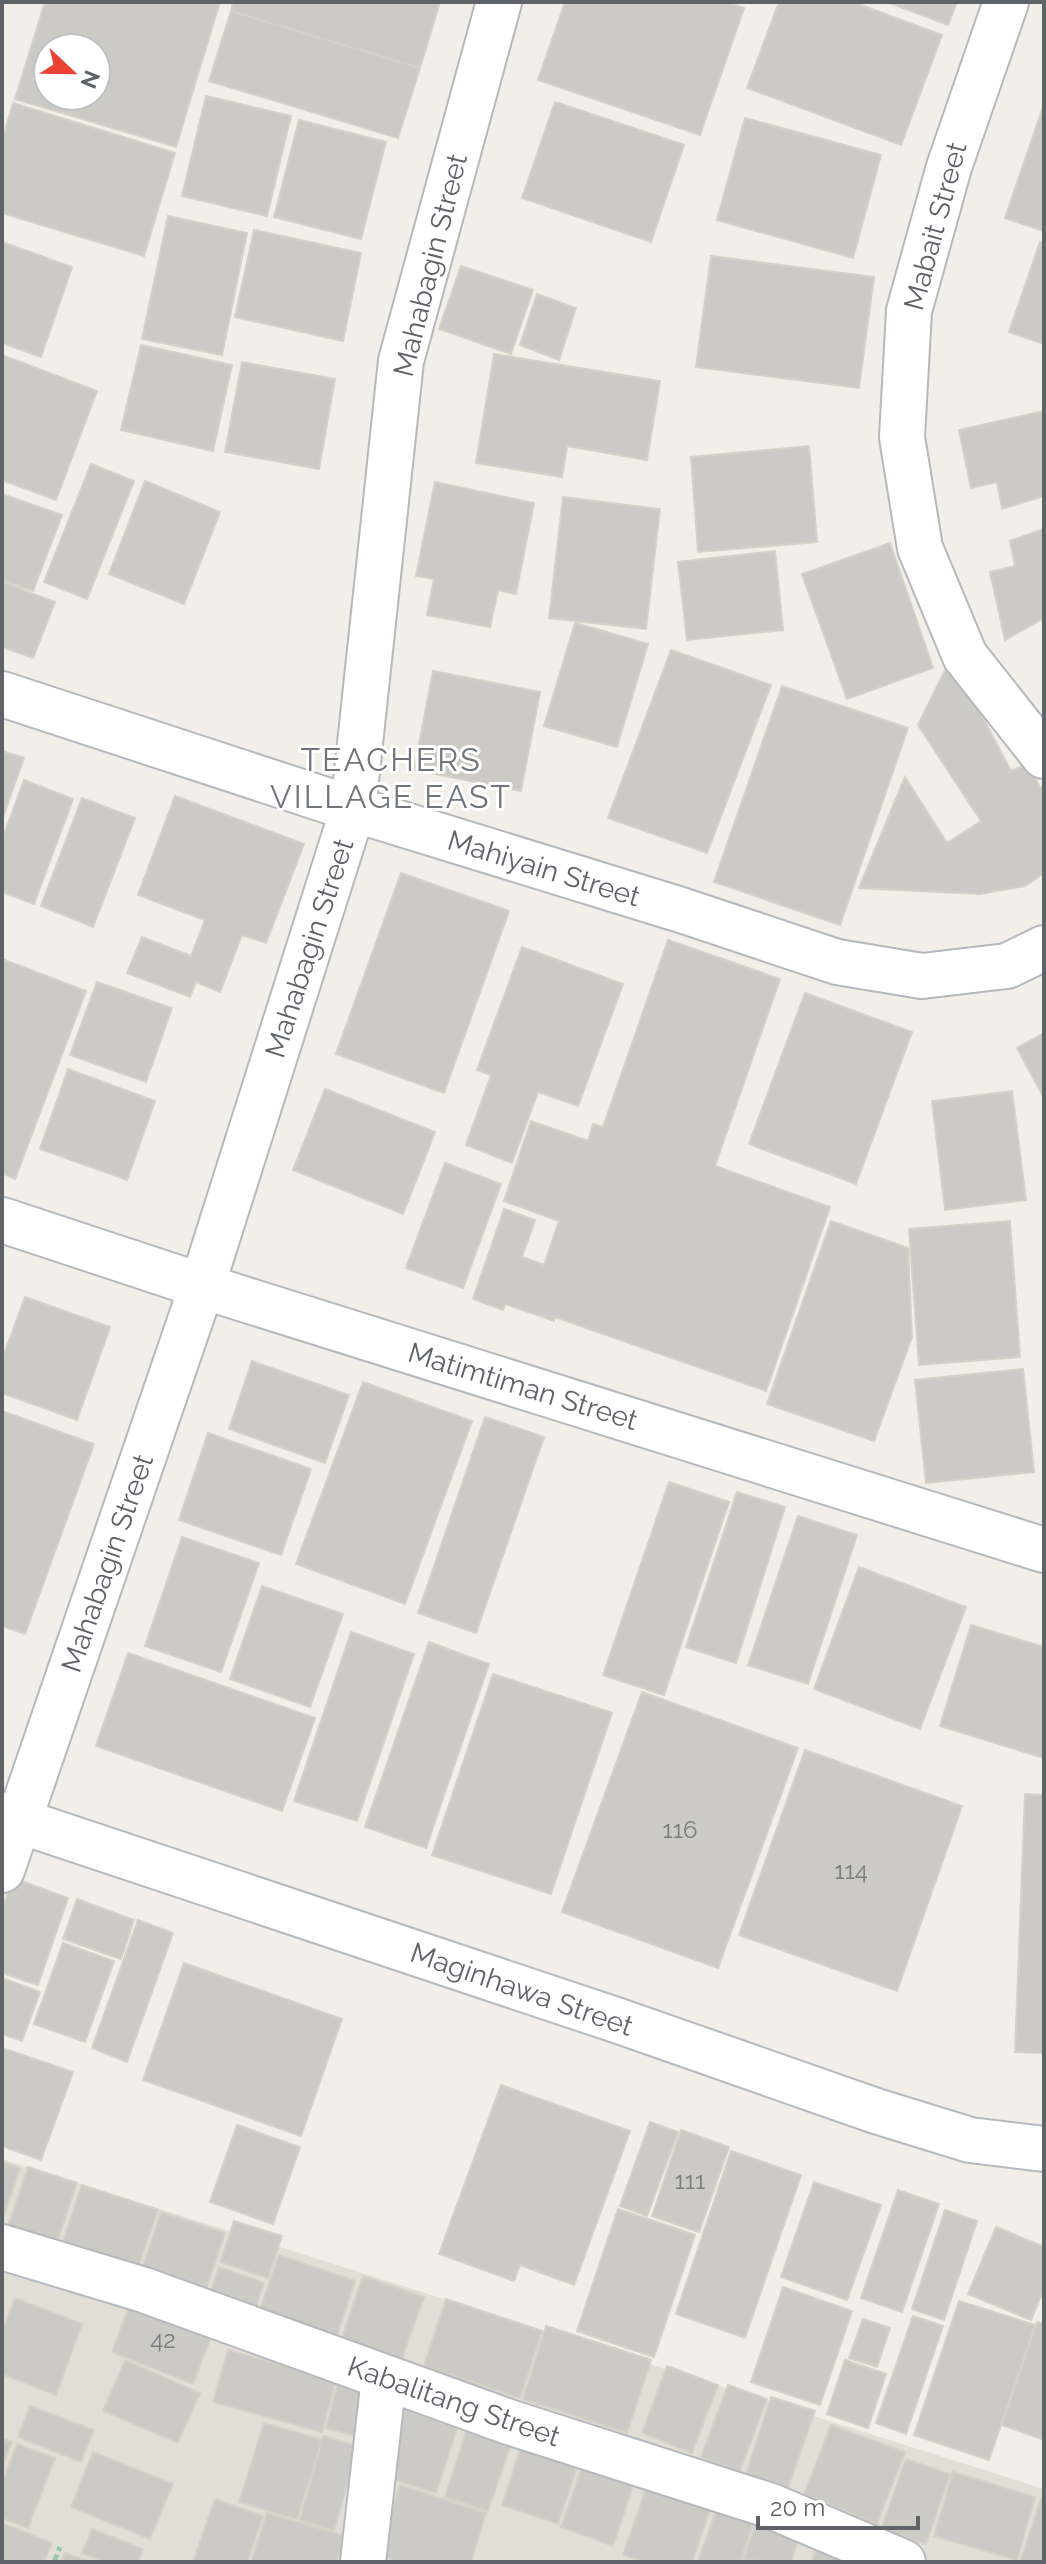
<svg xmlns="http://www.w3.org/2000/svg" width="1046" height="2564" font-family="Raleway,sans-serif">
  <rect width="100%" height="100%" fill="#f1efe8"/>
  <!-- education -->
  <path fill="#e1ded6" d="M2 2159 1044 2489V2562H2Z"/>
  <!-- building -->
  <path fill="#cccac5" stroke="#d6d1c6" stroke-width="2" fill-rule="evenodd" d="M45 2H209L219 5 176 147 15 99ZM48 48H96V96H48Z
    M233 2H440L420 68 231 11Z
    M565 2H727L744 8 700 135 538 80Z
    M779 2H853L942 35 901 145 747 88Z
    M887 2H957L948 25Z
    M231 11 420 68 398 138 209 81Z
    M206 96 291 116 267 216 182 196Z
    M555 102 684 145 651 242 522 198Z
    M13 103 175 153 144 256 2 213V141Z
    M1044 104V231L1005 218Z
    M745 118 881 155 853 258 717 220Z
    M299 120 386 142 361 239 274 217Z
    M168 216 247 233 222 355 142 339Z
    M254 230 361 253 343 341 235 317Z
    M2 242 72 267 41 357 2 343Z
    M1040 242 1044 243V344L1009 332Z
    M711 256 874 277 859 388 696 367Z
    M461 266 533 290 511 354 439 329Z
    M537 294 576 308 559 360 520 345Z
    M141 345 232 365 213 451 121 430Z
    M494 354 660 381 647 460 567 446 562 477 476 463Z
    M2 355 97 391 56 500 2 480Z
    M242 362 335 379 319 469 225 452Z
    M1044 411V496L1002 509 997 482 971 488 959 430Z
    M809 446 817 542 698 552 691 457Z
    M91 464 134 481 87 599 44 582Z
    M145 481 220 512 184 604 109 574Z
    M435 482 534 503 516 594 498 590 490 627 427 615 434 579 416 576Z
    M2 494 62 515 33 591 2 580Z
    M563 497 660 509 646 629 549 618Z
    M1044 529V618L1005 640 990 572 1015 566 1010 541Z
    M890 543 933 668 847 699 802 574Z
    M775 551 783 630 687 640 678 562Z
    M2 582 55 602 33 658 2 647Z
    M575 623 648 644 617 747 544 726Z
    M671 650 771 685 707 853 608 818Z
    M951 658 1011 771 1026 764 1044 793V873L1025 886 980 894 859 888 905 777 947 843 981 821 918 725Z
    M433 671 540 692 521 791 414 770Z
    M782 686 908 728 840 925 714 882Z
    M2 751 24 758 2 820Z
    M24 780 73 799 34 904 2 892V840Z
    M175 796 304 844 266 943 242 935 220 992 196 982 190 997 127 973 142 937 191 956 205 920 138 895Z
    M82 798 135 818 93 927 41 906Z
    M401 873 509 911 444 1093 336 1054Z
    M668 940 780 979 715 1166 830 1207 766 1391 555 1317 554 1321 505 1304 503 1310 473 1299 504 1209 535 1220 522 1257 544 1265 559 1221 504 1201 531 1121 588 1141 593 1124 603 1127Z
    M522 947 623 984 578 1106 538 1092 512 1163 466 1145 491 1075 477 1070Z
    M2 959 86 991 15 1179 2 1173Z
    M97 982 172 1008 146 1082 70 1055Z
    M805 993 912 1032 856 1184 749 1144Z
    M1044 1033V1098L1017 1048Z
    M68 1069 155 1101 127 1180 40 1149Z
    M325 1089 435 1132 403 1214 293 1170Z
    M1012 1091 1026 1200 945 1210 932 1101Z
    M445 1163 501 1184 463 1288 406 1268Z
    M831 1221 908 1248 912 1337 874 1441 767 1404Z
    M1010 1221 1020 1357 919 1365 909 1229Z
    M25 1297 110 1327 77 1420 2 1393V1360Z
    M252 1361 349 1395 325 1463 229 1429Z
    M1023 1369 1034 1472 926 1483 915 1380Z
    M363 1382 472 1421 405 1604 296 1564Z
    M2 1411 94 1444 25 1634 2 1626Z
    M485 1417 544 1437 476 1633 418 1613Z
    M208 1433 311 1469 281 1555 179 1520Z
    M669 1482 729 1502 664 1695 603 1675Z
    M737 1492 785 1507 736 1663 686 1647Z
    M798 1516 857 1535 808 1684 748 1665Z
    M182 1537 259 1563 221 1672 145 1646Z
    M859 1567 966 1607 920 1729 814 1689Z
    M262 1586 343 1614 310 1707 230 1679Z
    M971 1625 1044 1647V1758L940 1726Z
    M351 1632 414 1654 357 1821 294 1801Z
    M429 1642 489 1664 426 1848 365 1827Z
    M128 1653 315 1718 282 1811 96 1746Z
    M493 1674 612 1713 551 1894 432 1855Z
    M642 1692 798 1748 718 1968 562 1912Z
    M805 1750 962 1806 897 1991 739 1935Z
    M1025 1794 1044 1795V2053L1015 2052Z
    M13 1878 68 1898 38 1985 2 1973V1909Z
    M77 1899 134 1920 121 1959 63 1939Z
    M138 1920 173 1933 127 2062 92 2048Z
    M63 1943 114 1961 85 2042 34 2024Z
    M184 1963 342 2019 301 2136 143 2080Z
    M2 1978 40 1992 22 2041 2 2034Z
    M2 2048 73 2072 41 2160 2 2146Z
    M501 2085 630 2131 574 2285 520 2265 514 2281 439 2254Z
    M650 2122 678 2132 647 2216 620 2206Z
    M237 2125 300 2147 273 2224 210 2202Z
    M681 2130 729 2147 699 2232 652 2216Z
    M731 2151 801 2175 745 2338 676 2314Z
    M2 2162 20 2168 2 2221Z
    M28 2167 77 2183 53 2254 4 2238Z
    M814 2182 881 2205 847 2300 781 2277Z
    M82 2185 158 2210 133 2281 58 2256Z
    M898 2190 939 2204 902 2312 861 2298Z
    M618 2209 695 2235 654 2357 577 2331Z
    M945 2210 977 2221 944 2320 912 2309Z
    M161 2212 225 2233 201 2305 137 2284Z
    M234 2221 282 2236 268 2278 220 2262Z
    M996 2227 1044 2247V2289L1031 2320 968 2294Z
    M279 2255 355 2281 331 2354 253 2329Z
    M219 2267 264 2283 251 2323 205 2307Z
    M363 2276 424 2297 399 2367 339 2346Z
    M783 2287 852 2311 820 2405 751 2382Z
    M133 2297 214 2329 193 2384 112 2352Z
    M15 2298 82 2324 56 2395 2 2374V2332Z
    M446 2299 542 2331 520 2398 424 2366Z
    M959 2301 1035 2325 989 2460 914 2435Z
    M913 2316 943 2326 906 2434 876 2423Z
    M863 2319 890 2328 877 2367 849 2358Z
    M1037 2322 1044 2324V2440L1002 2425Z
    M546 2326 651 2360 627 2433 523 2399Z
    M228 2350 336 2380 322 2432 213 2402Z
    M125 2360 200 2393 178 2443 103 2411Z
    M845 2360 886 2374 868 2428 827 2414Z
    M667 2366 718 2385 692 2453 642 2433Z
    M338 2383 374 2392 362 2438 326 2428Z
    M728 2385 767 2399 740 2471 701 2457Z
    M771 2397 815 2411 787 2491 745 2478Z
    M30 2406 94 2430 81 2462 18 2437Z
    M404 2409 457 2428 436 2493 381 2475Z
    M264 2423 322 2440 297 2519 239 2502Z
    M831 2425 905 2452 877 2524 804 2495Z
    M467 2429 511 2444 488 2511 445 2497Z
    M323 2436 358 2446 334 2531 300 2520Z
    M2 2439 12 2442 2 2467Z
    M522 2443 579 2462 558 2524 502 2505Z
    M17 2444 55 2458 28 2528 2 2518V2483Z
    M93 2452 173 2484 150 2539 71 2507Z
    M585 2458 636 2477 613 2546 561 2527Z
    M906 2459 950 2474 926 2544 881 2529Z
    M953 2472 1035 2497 1017 2560 934 2536Z
    M650 2477 714 2498 692 2562H645L623 2555Z
    M400 2485 486 2513 471 2562H399L377 2554Z
    M215 2499 263 2516 247 2562H193Z
    M1041 2499 1044 2500V2562H1020Z
    M718 2505 755 2517 740 2562H698Z
    M267 2513 345 2536 337 2562H251Z
    M2 2523 52 2543 44 2562H2Z
    M756 2523 799 2538 791 2562 743 2560Z
    M92 2529 143 2549 138 2562H105L82 2553Z
    M820 2535 873 2562H812Z
    M65 2553 91 2562H61Z"/>
  <g fill="none" stroke-linecap="round" stroke-linejoin="round">
    <!-- street casing -->
    <g stroke="#b5b8bc" stroke-width="48">
      <path id="street" d="M1006 2 949 167 909 311 902 437 920 548 965 656 1044 756
        M2 694 353 809 681 910 837 962 922 976 1007 966 1044 948
        M2 1220 202 1286 1044 1550
        M2 1870 202 1286 353 809 401 361 499 2
        M2 2247 144 2290 509 2422 771 2506 903 2562
        M363 2562 384 2378"/>
    </g>
    <!-- secondary casing -->
    <g stroke="#b6babf" stroke-width="48">
      <path id="secondary" d="M2 1815 619 2021 876 2111 970 2140 1044 2149"/>
    </g>
    <!-- path -->
    <path stroke="#9cc7a9" stroke-width="5" stroke-dasharray="8 4" stroke-linecap="butt" d="M54 2562 60 2547"/>
    <!-- street -->
    <use href="#street" stroke="#fff" stroke-width="44"/>
    <!-- secondary -->
    <use href="#secondary" stroke="#fff" stroke-width="44"/>
  </g>
  <g text-anchor="middle" stroke-width="6" stroke-linejoin="round" paint-order="stroke">
    <!-- number labels -->
    <g font-size="24" fill="#7a7d7f">
      <text x="680" y="1838">116</text>
      <text x="851" y="1879">114</text>
      <text x="690" y="2189">111</text>
      <text x="163" y="2348">42</text>
    </g>
    <!-- street labels -->
    <g font-size="28" fill="#5f6368" stroke="#fff">
      <text transform="translate(935 226) rotate(-75)" y="10">Mabait Street</text>
      <text transform="translate(430 265) rotate(-76)" y="10">Mahabagin Street</text>
      <text transform="translate(544 868) rotate(17)" y="10">Mahiyain Street</text>
      <text transform="translate(309 948) rotate(-72)" y="10">Mahabagin Street</text>
      <text transform="translate(523 1386) rotate(17)" y="10">Matimtiman Street</text>
      <text transform="translate(107 1563) rotate(-71)" y="10">Mahabagin Street</text>
      <text transform="translate(522 1989) rotate(19)" y="10">Maginhawa Street</text>
      <text transform="translate(454 2401) rotate(19)" y="10">Kabalitang Street</text>
    </g>
    <!-- quarter labels -->
    <g font-size="32" letter-spacing="2" fill="#70757a" stroke="#fff">
      <text x="391" y="771">TEACHERS<tspan x="391" dy="37">VILLAGE EAST</tspan></text>
    </g>
  </g>
  <!-- border -->
  <rect width="1046" height="2564" fill="none" stroke="#5f6368" stroke-width="8"/>
  <!-- north arrow -->
  <g transform="translate(72 72) rotate(112)"><circle r="38" fill="#ffffff" stroke="#bfc1c3" stroke-width="2"/>
  <path d="M0-6L14 30L0 20L-14 30Z" fill="#ea4335"/>
  <text y="-12" font-size="22" font-weight="bold" text-anchor="middle" fill="#5f6368">N</text>
  </g>
  <!-- scale -->
  <path d="M758 2516v12h160v-12" fill="none" stroke="#5f6368" stroke-width="4"/>
  <text x="770" y="2516" font-size="24" fill="#5f6368" stroke="#ffffff" stroke-width="6" paint-order="stroke">20 m</text>
</svg>
